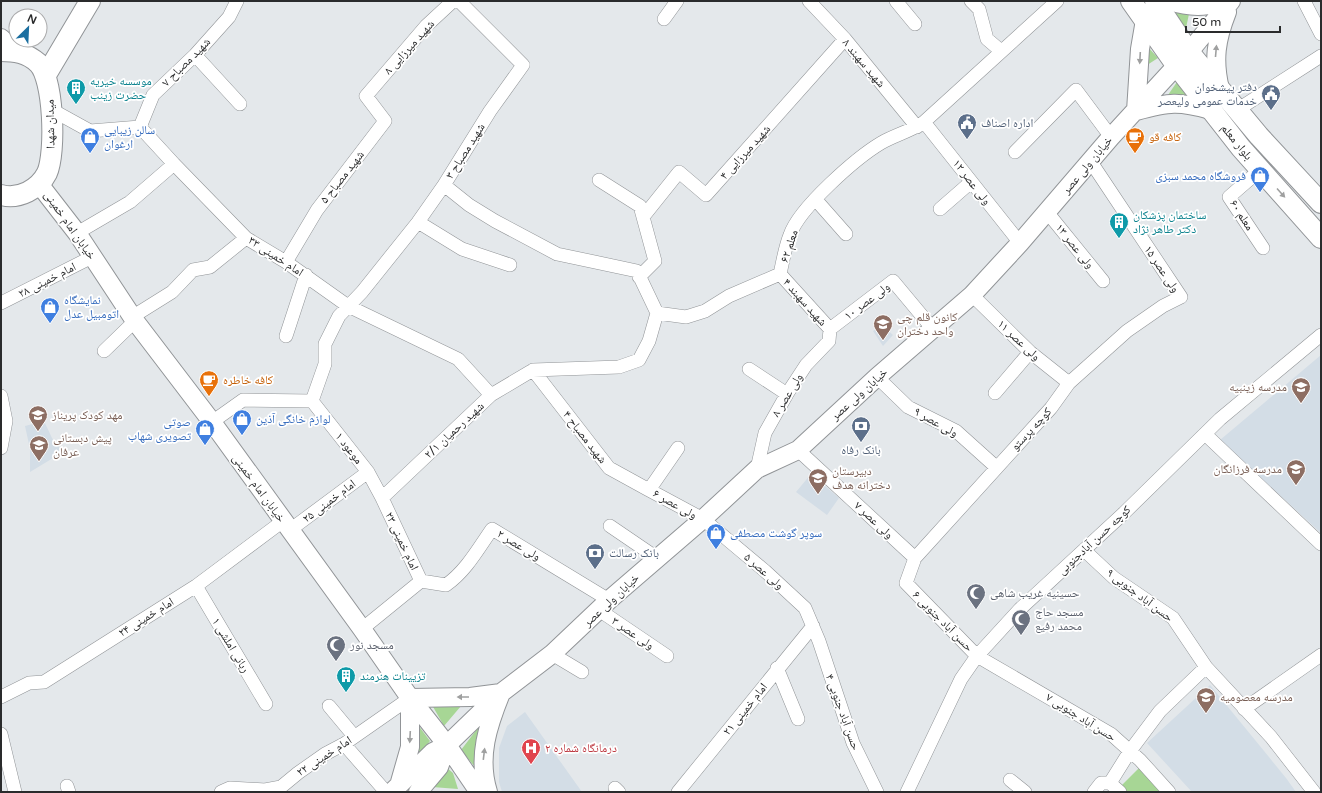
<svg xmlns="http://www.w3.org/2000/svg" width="1322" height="793" font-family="'Varela Round','Noto Naskh Arabic',sans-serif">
  <rect width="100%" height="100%" fill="#e4e8eb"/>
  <!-- built -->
  <path fill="#d3dde6" d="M882 325 893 335 883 346 873 331Z
    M1321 355V533L1220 440Z
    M44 421 52 438 63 452 30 472V449L25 426Z
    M811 474 839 498 827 515 796 492Z
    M1210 685 1286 778 1296 792H1192L1147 743Z
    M525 712 535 726 582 792H502L499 782V748L507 726Z"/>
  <!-- green -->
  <path fill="#a7d695" d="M1172 11 1189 14 1186 28Z
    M1147 46 1158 58 1144 67Z
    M1179 79 1187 97 1168 95Z
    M432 705 461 706 444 726Z
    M484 720 475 767 461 750Z
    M415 721 430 741 413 762Z
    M1141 766 1167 792H1126L1120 787Z
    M446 767 453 773 458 789 432 787Z"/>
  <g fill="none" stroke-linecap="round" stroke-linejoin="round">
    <!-- street casing -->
    <g stroke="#919497" stroke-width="14">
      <path id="street" d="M809 1 845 39 917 127
        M896 1 915 24
        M971 1 979 9 987 39 1001 51
        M1304 1 1321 34
        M664 19 677 1
        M195 55 240 104
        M52 110 90 131 140 127 174 164 246 238 286 262 348 306 458 359 491 395
        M1237 110 1321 56
        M924 122 1020 243
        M140 127 153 95 195 55 229 17 237 1
        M1015 152 1076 90 1111 137
        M1091 162 1181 297 1163 306 1127 331 1069 383 1051 408 915 558 906 583 977 656 1111 734 1140 760 1169 792
        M1260 170 1229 197 1263 248
        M599 180 640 206 655 261 639 277
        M444 185 469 205 495 221 557 254 637 271 657 313
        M816 200 846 234
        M940 209 971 182
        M1047 212 1103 281
        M643 217 679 172 706 195 845 39
        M418 222 462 249 510 265
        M77 233 130 202 174 164
        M286 262 317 210 385 121 366 96 426 26 453 1
        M780 274 830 329
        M972 295 1030 352 1069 383
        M1 303 92 257
        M132 317 172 292 193 270 210 267 246 238
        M830 329 893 281 933 329
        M286 336 306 275
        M104 351 135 321
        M749 369 787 394
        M533 370 609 468 649 490
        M877 377 908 407 956 431 996 467
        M995 393 1030 352
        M1 396 6 421 1 448
        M312 401 325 364V344L339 316 362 292 418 222 444 185 490 111 523 65 459 1
        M312 401 368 472 382 498 421 581 362 629
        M212 422 243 400 312 401
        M1205 434 1321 544
        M678 448 649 490 703 519 765 571 805 608 819 641 853 743 877 792
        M798 450 915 558
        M757 469 765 433 787 394 806 365 829 341 830 329
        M382 498 491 395 533 370 619 367 639 360 649 341 657 313 686 317 705 311 729 296 780 274C783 261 785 247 790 235 799 208 856 158 881 143 895 135 911 131 924 122L1057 1
        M610 526 657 558
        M290 530 368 472
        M1084 550 1114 578 1173 618 1206 667 1271 737 1314 792
        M421 581 446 585C466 571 478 549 492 529L609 600
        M196 586 266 704
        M599 610 667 656
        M552 654 582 672
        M777 668 798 719
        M1 697 29 683 44 682 196 586 283 521
        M329 706 354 736
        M1244 709 1321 655
        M1 734 15 792
        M344 744 386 792
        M1010 780 1025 792
        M1110 783 1120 792
        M67 786 69 792
        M615 788 619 792
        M221 792 230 788 265 790 281 787 298 773 325 754 344 744 410 698
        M678 792 813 626
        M907 792 961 679 977 656 1020 609 1124 513 1220 419 1321 335
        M1094 792 1101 783H1110L1130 751 1160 711 1206 667"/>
    </g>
    <!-- secondary casing -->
    <g stroke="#919497" stroke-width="20">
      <path id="secondary" d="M1169 1C1195 9 1205 6 1231 1
        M1145 20 1140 49 1136 111C1170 102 1178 101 1211 110
        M1 38 15 51
        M1220 89C1213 60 1216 40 1227 12
        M39 184 77 233 135 321 212 422 362 629 410 698 447 745 479 792
        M400 782 410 747V698L470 697 501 693C488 725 477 757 488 792
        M392 792 433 752 447 745 501 693 552 654 609 600 703 519 757 469 798 450 877 377 972 295 1020 243 1111 137 1189 52 1231 1
        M418 792 439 767 447 745"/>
    </g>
    <!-- primary casing -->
    <g stroke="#919497" stroke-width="22">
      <path id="primary" d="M1131 1 1176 65 1241 148 1321 238
        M1155 1 1189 52 1259 136 1321 203
        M1 51C15 51 27 53 38 63 54 78 56 153 47 173 39 189 19 200 1 195
        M46 75 90 1"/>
    </g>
    <!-- street -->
    <use href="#street" stroke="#fff" stroke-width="13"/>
    <!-- secondary -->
    <use href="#secondary" stroke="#fff" stroke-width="18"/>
    <!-- primary -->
    <use href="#primary" stroke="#fff" stroke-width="20"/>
  </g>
  <!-- one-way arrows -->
  <defs><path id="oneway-solid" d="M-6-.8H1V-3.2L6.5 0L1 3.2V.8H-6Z"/></defs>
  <g fill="#9fa0a0">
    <use href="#oneway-solid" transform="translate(1216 51) rotate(-85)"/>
    <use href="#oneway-solid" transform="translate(1140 58) rotate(93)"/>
    <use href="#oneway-solid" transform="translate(1281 193) rotate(48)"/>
    <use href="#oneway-solid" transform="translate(463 697) rotate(180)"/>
    <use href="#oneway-solid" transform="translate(410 737) rotate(93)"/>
    <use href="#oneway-solid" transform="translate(484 754) rotate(-83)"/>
  </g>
  <!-- icons -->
  <defs>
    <g id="building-pin" transform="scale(1)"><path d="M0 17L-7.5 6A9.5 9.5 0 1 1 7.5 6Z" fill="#0f9aa8" stroke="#fff"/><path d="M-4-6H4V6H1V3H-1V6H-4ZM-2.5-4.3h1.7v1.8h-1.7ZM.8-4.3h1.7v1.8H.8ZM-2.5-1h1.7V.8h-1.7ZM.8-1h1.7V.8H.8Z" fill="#fff"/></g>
    <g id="civic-pin" transform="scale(1)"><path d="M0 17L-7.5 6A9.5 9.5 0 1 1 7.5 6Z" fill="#5c6f8a" stroke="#fff"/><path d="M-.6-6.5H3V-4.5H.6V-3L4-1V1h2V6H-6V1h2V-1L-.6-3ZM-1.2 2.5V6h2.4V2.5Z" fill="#fff"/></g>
    <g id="shop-pin" transform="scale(1)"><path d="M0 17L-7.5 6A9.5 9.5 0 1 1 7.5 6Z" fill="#3f7fe0" stroke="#fff"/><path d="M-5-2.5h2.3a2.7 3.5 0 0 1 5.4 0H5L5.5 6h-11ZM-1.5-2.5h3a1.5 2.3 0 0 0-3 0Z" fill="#fff"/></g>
    <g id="cafe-pin" transform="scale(1)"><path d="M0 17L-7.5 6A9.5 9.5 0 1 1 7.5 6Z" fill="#e8710a" stroke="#fff"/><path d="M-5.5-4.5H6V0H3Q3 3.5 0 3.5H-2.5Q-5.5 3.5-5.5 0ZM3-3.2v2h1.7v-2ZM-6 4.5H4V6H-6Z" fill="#fff"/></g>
    <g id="school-pin" transform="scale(1)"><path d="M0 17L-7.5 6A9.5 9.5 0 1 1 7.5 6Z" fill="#8d6e63" stroke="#fff"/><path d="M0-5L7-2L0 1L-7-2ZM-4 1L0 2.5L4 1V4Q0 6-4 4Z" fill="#fff"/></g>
    <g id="bank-pin" transform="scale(1)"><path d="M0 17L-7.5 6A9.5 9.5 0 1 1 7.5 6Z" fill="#5c6f8a" stroke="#fff"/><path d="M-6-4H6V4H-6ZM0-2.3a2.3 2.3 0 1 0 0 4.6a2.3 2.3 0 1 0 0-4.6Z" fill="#fff"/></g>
    <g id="mosque-pin" transform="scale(1)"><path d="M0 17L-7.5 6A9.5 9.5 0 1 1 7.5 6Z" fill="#6b7280" stroke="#fff"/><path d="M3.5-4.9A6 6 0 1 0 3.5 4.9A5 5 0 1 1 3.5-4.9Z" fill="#fff"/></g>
    <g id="hospital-pin" transform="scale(1)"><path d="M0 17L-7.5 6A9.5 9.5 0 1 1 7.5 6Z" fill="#e0444e" stroke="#fff"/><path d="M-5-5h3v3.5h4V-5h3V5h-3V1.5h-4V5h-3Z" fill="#fff"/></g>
  </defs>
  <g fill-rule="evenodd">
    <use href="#building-pin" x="76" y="88"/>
    <use href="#civic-pin" x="1271" y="94"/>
    <use href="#civic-pin" x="967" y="123"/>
    <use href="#shop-pin" x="90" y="137"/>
    <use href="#cafe-pin" x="1135" y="137"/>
    <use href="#shop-pin" x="1260" y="176"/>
    <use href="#building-pin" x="1119" y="222"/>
    <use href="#shop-pin" x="50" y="307"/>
    <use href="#school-pin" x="883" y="324"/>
    <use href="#cafe-pin" x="209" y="380"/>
    <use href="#school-pin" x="1301" y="387"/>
    <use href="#school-pin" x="38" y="415"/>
    <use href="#shop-pin" x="242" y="419"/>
    <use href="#bank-pin" x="861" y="426"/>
    <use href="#shop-pin" x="205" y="429"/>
    <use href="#school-pin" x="39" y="445"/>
    <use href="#school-pin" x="1296" y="469"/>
    <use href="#school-pin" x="818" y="478"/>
    <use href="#shop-pin" x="716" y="533"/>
    <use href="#bank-pin" x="595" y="553"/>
    <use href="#mosque-pin" x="976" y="593"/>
    <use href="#mosque-pin" x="1021" y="619"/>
    <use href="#mosque-pin" x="336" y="645"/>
    <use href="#building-pin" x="346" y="676"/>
    <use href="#school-pin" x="1206" y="697"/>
    <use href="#hospital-pin" x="531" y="748"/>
  </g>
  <g text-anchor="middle" stroke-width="3.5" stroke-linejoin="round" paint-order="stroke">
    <!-- street labels -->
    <g font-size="12" fill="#2a2b2c" stroke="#fff">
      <text transform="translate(409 47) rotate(-48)" y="4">شهید میرزایی ۸</text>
      <text transform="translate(186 62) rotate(-45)" y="4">شهید مصباح ۷</text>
      <text transform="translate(864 63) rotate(50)" y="4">شهید سهبند ۸</text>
      <text transform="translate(50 124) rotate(-91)" y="4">میدان شهدا</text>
      <text transform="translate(1237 142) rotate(51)" y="4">بلوار معلم</text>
      <text transform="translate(465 151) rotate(-58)" y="4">شهید مصباح ۳</text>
      <text transform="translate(745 152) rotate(-48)" y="4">شهید میرزایی ۴</text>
      <text transform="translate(1087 165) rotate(-50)" y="4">خیابان ولی عصر</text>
      <text transform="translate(342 177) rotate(-52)" y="4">شهید مصباح ۵</text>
      <text transform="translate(972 182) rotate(52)" y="4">ولی عصر ۱۲</text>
      <text transform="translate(1242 215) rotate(57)" y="4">معلم ۶۰</text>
      <text transform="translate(70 225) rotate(55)" y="4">خیابان امام خمینی</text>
      <text transform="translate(789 246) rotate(-72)" y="4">معلم ۶۲</text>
      <text transform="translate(1075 246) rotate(51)" y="4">ولی عصر ۱۳</text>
      <text transform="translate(276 256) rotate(33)" y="4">امام خمینی ۳۳</text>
      <text transform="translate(1162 269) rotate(56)" y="4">ولی عصر ۱۵</text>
      <text transform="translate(47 280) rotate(-27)" y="4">امام خمینی ۲۸</text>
      <text transform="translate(867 301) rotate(-37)" y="4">ولی عصر ۱۰</text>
      <text transform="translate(805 302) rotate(48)" y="4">شهید سهبند ۴</text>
      <text transform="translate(1019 340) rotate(43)" y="4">ولی عصر ۱۱</text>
      <text transform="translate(859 394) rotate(-42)" y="4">خیابان ولی عصر</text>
      <text transform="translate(787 395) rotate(-59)" y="4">ولی عصر ۸</text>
      <text transform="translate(936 422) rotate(29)" y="4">ولی عصر ۹</text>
      <text transform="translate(1031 429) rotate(-47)" y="4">کوچه پرستو</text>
      <text transform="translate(454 430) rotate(-43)" y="4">شهید رحمیان ۲/۱</text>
      <text transform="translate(585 437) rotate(52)" y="4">شهید مصباح ۴</text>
      <text transform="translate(349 448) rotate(52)" y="4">موعود ۱</text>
      <text transform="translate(259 488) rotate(54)" y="4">خیابان امام خمینی</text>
      <text transform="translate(329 501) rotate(-37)" y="4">امام خمینی ۲۵</text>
      <text transform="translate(675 504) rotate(29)" y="4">ولی عصر ۶</text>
      <text transform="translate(874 520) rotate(43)" y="4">ولی عصر ۷</text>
      <text transform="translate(1094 540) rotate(-43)" y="4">کوچه حسن آبادجنوبی</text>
      <text transform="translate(402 541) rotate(65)" y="4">امام خمینی ۲۳</text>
      <text transform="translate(519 545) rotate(31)" y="4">ولی عصر ۲</text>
      <text transform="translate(764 571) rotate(41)" y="4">ولی عصر ۵</text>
      <text transform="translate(1140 595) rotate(37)" y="4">حسن آباد جنوبی ۹</text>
      <text transform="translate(611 600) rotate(-43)" y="4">خیابان ولی عصر</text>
      <text transform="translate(146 617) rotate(-32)" y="4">امام خمینی ۲۴</text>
      <text transform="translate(943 621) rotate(45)" y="4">حسن آباد جنوبی ۶</text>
      <text transform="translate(633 633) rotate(34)" y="4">ولی عصر ۳</text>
      <text transform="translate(231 645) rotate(59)" y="4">ربانی املشی ۱</text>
      <text transform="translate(745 709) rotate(-51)" y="4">امام خمینی ۲۱</text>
      <text transform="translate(843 712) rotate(70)" y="4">حسن آباد جنوبی ۴</text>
      <text transform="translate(1081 717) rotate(32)" y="4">حسن آباد جنوبی ۷</text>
      <text transform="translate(324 756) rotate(-33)" y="4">امام خمینی ۲۲</text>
    </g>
    <!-- culture labels -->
    <g font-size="12" fill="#0d838f" stroke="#fff" text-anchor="start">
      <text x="90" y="85">موسسه خیریه<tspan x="90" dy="14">حضرت زینب</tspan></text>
      <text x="1133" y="219">ساختمان پزشکان<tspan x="1133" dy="14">دکتر طاهر نژاد</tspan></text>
      <text x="360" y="680">تزیینات هنرمند</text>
    </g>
    <!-- service labels -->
    <g font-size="12" fill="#4e5e75" stroke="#fff" text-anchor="start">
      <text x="1257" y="91" text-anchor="end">دفتر پیشخوان<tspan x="1257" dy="14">خدمات عمومی ولیعصر</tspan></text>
      <text x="981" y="127">اداره اصناف</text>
      <text x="861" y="454" text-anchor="middle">بانک رفاه</text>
      <text x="609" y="557">بانک رسالت</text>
    </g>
    <!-- shop labels -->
    <g font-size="12" fill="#366cbe" stroke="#fff" text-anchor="start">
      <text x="104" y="134">سالن زیبایی<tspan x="104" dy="14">ارغوان</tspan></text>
      <text x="1246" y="180" text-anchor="end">فروشگاه محمد سبزی</text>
      <text x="64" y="304">نمایشگاه<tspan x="64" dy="14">اتومبیل عدل</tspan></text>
      <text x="256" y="423">لوازم خانگی آذین</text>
      <text x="191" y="426" text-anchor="end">صوتی<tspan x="191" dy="14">تصویری شهاب</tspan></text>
      <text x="730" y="537">سوپر گوشت مصطفی</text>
    </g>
    <!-- food labels -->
    <g font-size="12" fill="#c56008" stroke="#fff" text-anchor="start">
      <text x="1149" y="141">کافه قو</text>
      <text x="223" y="384">کافه خاطره</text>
    </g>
    <!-- education labels -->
    <g font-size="12" fill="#785e54" stroke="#fff" text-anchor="start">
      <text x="897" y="321">کانون قلم چی<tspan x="897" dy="14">واحد دختران</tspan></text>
      <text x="1287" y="391" text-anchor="end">مدرسه زینبیه</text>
      <text x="52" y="419">مهد کودک پریناز</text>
      <text x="53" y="442">پیش دبستانی<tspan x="53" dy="14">عرفان</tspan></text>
      <text x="1282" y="473" text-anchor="end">مدرسه فرزانگان</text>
      <text x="832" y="475">دبیرستان<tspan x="832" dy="14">دخترانه هدف</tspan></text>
      <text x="1220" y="701">مدرسه معصومیه</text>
    </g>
    <!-- worship labels -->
    <g font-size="12" fill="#5b616d" stroke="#fff" text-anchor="start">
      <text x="990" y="597">حسینیه غریب شاهی</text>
      <text x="1035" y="616">مسجد حاج<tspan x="1035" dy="14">محمد رفیع</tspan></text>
      <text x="350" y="649">مسجد نور</text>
    </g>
    <!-- health labels -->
    <g font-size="12" fill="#be3a42" stroke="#fff" text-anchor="start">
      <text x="545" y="752">درمانگاه شماره ۲</text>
    </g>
  </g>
  <!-- border -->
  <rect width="1322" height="793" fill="none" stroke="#2a2b2c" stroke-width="4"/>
  <!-- north arrow -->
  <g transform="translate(28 28) rotate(24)"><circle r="19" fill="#ffffff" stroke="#aaaaab"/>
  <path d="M0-3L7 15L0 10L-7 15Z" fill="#1c6fa0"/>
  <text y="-6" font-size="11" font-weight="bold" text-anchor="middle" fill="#2a2b2c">N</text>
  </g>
  <!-- scale -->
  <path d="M1186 26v6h94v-6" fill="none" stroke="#2a2b2c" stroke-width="2"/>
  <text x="1192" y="26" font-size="12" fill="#2a2b2c" stroke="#ffffff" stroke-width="3" paint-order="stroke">50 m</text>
</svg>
